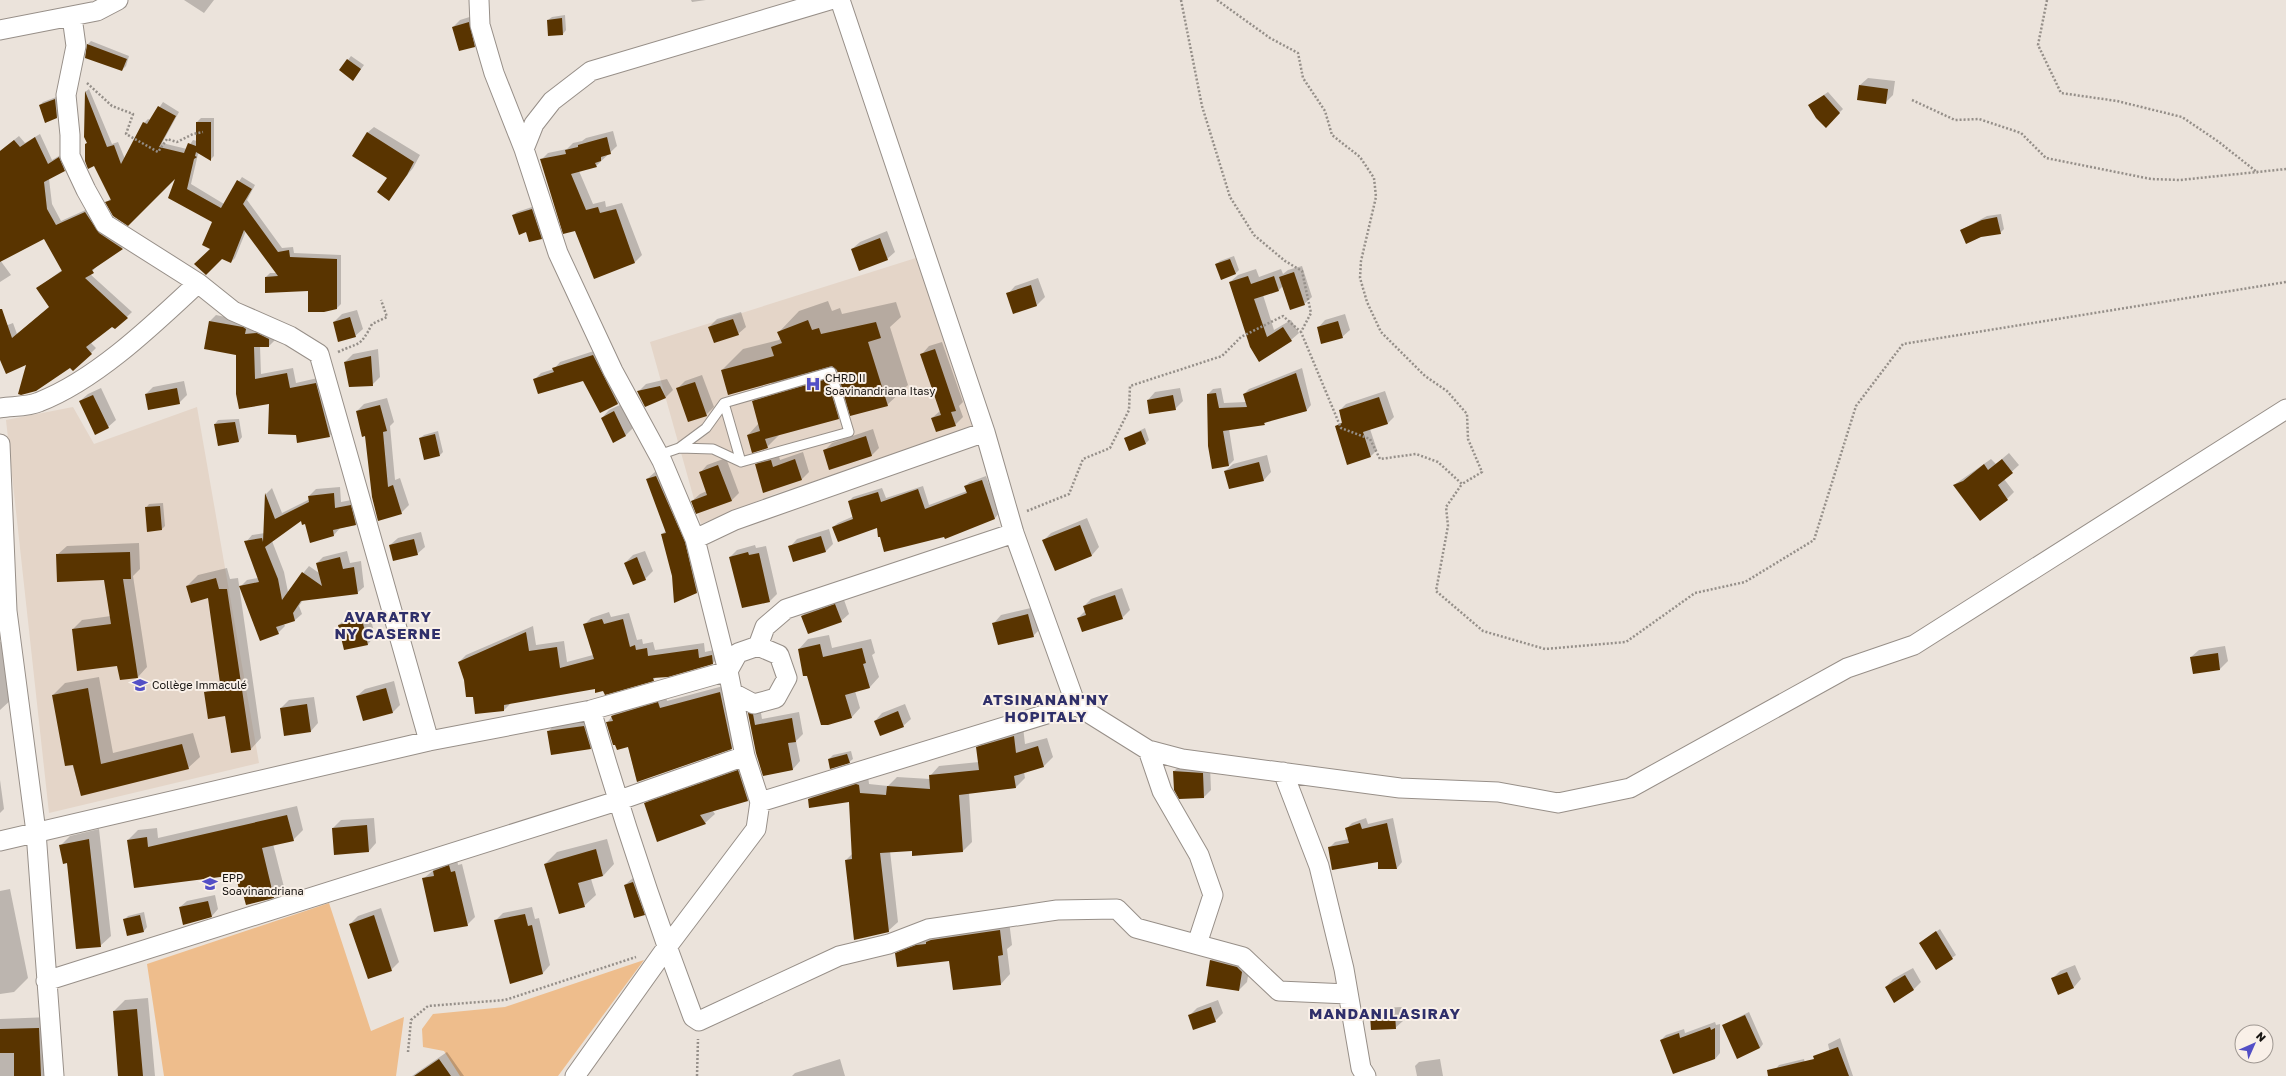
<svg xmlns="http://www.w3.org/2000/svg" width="2286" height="1076" font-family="'Golos Text',sans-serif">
  <rect width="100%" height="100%" fill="#ebe3db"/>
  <!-- built -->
  <path fill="#e4d5c8" d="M919 257 979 427 775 494 701 524 650 342Z
    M73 407 94 444 197 407 259 763 49 813 6 420Z"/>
  <!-- green -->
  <path fill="#eebd8c" d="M329 903 371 1031 404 1017 396 1076H164L147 964Z
    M644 960 558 1076H460L444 1051 423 1047 422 1029 433 1014 505 1007Z"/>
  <!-- shadow -->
  <path fill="#0003" d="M184 0H214L204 13Z
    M691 0H706L692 2Z
    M476 15 482 38 474 46 453 27 460 20Z
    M565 15 566 30 563 34 548 20 552 17Z
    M91 41 129 56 126 66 122 70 88 44Z
    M351 56 364 65 356 76 348 60Z
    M1868 78 1895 81 1893 95 1885 103 1860 85Z
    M89 89 112 144 118 142 125 159 144 123 148 119 151 120 163 102 179 112 162 143 187 149 193 140 197 141V122L201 118H214V156L211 159 199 153 198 154 191 184 224 204 242 177 255 185 247 200 282 248 293 247 294 253 341 255V304L337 308 309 290 266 277 270 273H277L246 231 235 258 231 262 222 258 212 248 213 221 169 197 177 175 107 202 111 198 86 144 88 142 85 92Z
    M1828 92 1843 109 1826 126 1809 105Z
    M59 96 60 114 57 117 40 105 43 102Z
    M374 127 420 155 413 168 388 199V177L367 133Z
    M613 131 617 146 596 166 579 171 593 204 605 201 606 207 622 203 642 255 635 262 595 278 575 230 541 160 548 153 567 149 573 143 582 141 586 138Z
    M40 134 52 160 64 153 69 165 49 179 52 204 61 221 90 208 127 244 97 266 90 274 132 312 115 328 112 325 91 343 96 348 91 353 27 363 0 351V328L13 323 17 334 50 307 38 288 62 270 44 238 0 248V151L19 136 25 143Z
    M535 206 545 235 541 238 527 231 513 215 517 212Z
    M2001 214 2004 229 2000 233 1980 236 1961 230 1987 216Z
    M887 231 895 252 887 259 852 249 860 242Z
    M1234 256 1239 270 1235 274 1216 264 1220 261Z
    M0 260 11 275 0 282Z
    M1302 266 1312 297 1304 304 1283 286 1279 290 1263 295 1274 330 1291 320 1299 333 1291 340 1259 361 1230 282 1238 275 1256 269 1259 277 1281 269 1283 274 1288 270Z
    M1038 278 1045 297 1037 305 1014 313 1008 294 1015 286Z
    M828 301 832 311 840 308 842 314 896 302 901 317 890 327 908 385 887 405 849 408 838 418 781 433 767 447 748 435 759 423 753 401 774 381 722 370 743 349 779 340 781 338 779 332 799 311Z
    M357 310 363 329 355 336 334 322 342 314Z
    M741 312 746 327 738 334 709 327 717 319Z
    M1345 314 1350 330 1342 337 1318 328 1325 320Z
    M216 315 249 322 275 333V340L269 346H260L261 374 293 368 296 383 322 377 335 430 329 436 297 434 270 403 237 354 205 348 210 321Z
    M942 342 963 402 959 406 963 417 955 425 932 418 940 411 922 354 929 346Z
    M378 349 380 377 372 385 345 362 353 354Z
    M600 349 624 397 618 403 600 412 583 380H534L541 373 554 369 560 362Z
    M1302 368 1311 405 1306 411 1267 421 1264 424 1229 429 1234 460 1229 465 1213 468 1208 394 1213 389 1221 388 1224 403 1246 402 1244 394 1249 389Z
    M702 375 714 407 706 415 677 389 685 381Z
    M667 379 673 390 665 398 638 392 646 384Z
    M184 381 187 395 179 403 146 394 153 387Z
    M101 388 116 420 108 427 80 401 88 394Z
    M1180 388 1183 401 1175 409 1150 413 1148 400 1155 392Z
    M1385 391 1394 417 1388 423 1370 429 1377 450 1371 456 1337 427 1343 421 1340 410 1346 404Z
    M387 398 394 422 390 426 395 480 400 478 409 505 401 513 379 520 366 435 357 411 364 404Z
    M622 404 633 428 626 435 614 441 602 418 609 410Z
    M239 419 242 437 239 441 218 445 215 424 218 420Z
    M1145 428 1149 440 1146 443 1125 438Z
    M873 429 879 448 871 456 824 451 832 443Z
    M438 431 443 452 440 455 420 438 424 435Z
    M803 452 809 472 802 479 756 465 764 457 778 453 780 460Z
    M2009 453 2019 465 2004 479 2014 492 2007 499 1954 485 1991 459 1996 464Z
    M1267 455 1271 472 1264 480 1225 471 1233 464Z
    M726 458 739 493 731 501H692L700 494 707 491 700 473 707 465Z
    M664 469 704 584 697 592 673 576 662 534 666 531 647 479 655 472Z
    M986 476 999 513 995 518 946 537 945 535 878 527H833L838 523 854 516 849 501 853 497 882 488 886 498 923 486 929 505 967 491 965 486 970 482Z
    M340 487 341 502 357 499 362 518 356 525 340 528 334 535 301 520 272 541 284 572 288 592 309 566 319 573 317 563 323 557 347 551 350 563 361 561 364 587 357 593 303 600 299 606 302 614 295 620 284 624 285 626 278 633 241 586 247 580 258 578 246 542 252 535 265 533 266 494 272 488 282 513 310 499 309 496 316 489Z
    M163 503 165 526 162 529 146 508 149 504Z
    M1087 518 1099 547 1092 555 1055 570 1043 541 1051 533Z
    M829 529 833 544 826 551 794 561 790 547 797 539Z
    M421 532 425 547 417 554 390 545 398 538Z
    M139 543 140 569 133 576 147 667 138 677 118 665 73 629 82 620 111 616 105 579 57 555 67 546Z
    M755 545 756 548 766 546 777 594 770 601 730 557 737 550Z
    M645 551 653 571 645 579 625 563 633 555Z
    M227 568 230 579 238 578 261 738 251 749 226 715 205 693 216 682 221 681 209 597 187 586 198 575Z
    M1122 588 1130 610 1122 618H1078L1085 611 1084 606 1091 599Z
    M843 597 849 614 841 621 802 616 810 608Z
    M1035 607 1041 628 1033 636 994 623 1001 615Z
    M369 612 375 636 368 644 339 625 347 617Z
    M609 612 611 617 629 613 637 640 642 639 643 644 653 642 655 650 704 643 705 652 718 649 720 656 713 663 656 677 653 680 604 690 595 688 511 703 504 710 473 695 459 662 466 655 533 626 536 645 564 641 567 662 593 655 584 625 591 618Z
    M829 635 832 648 871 639 875 653 872 655 879 677 870 687 855 691 860 708 851 718 799 649 808 639Z
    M7 641 13 698 0 710V642Z
    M2225 646 2228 661 2220 669 2193 673 2191 657 2199 650Z
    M99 677 113 753 193 733 200 757 188 768 81 795 53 695 65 683Z
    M394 681 400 705 393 712 357 696 365 689Z
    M727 685 739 740 732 748 637 781 628 746 607 723 612 716 620 709 666 695 667 701Z
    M314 697 318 723 311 731 281 708 289 700Z
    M905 704 911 719 903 726 875 721 882 713Z
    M756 706 760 707 762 719 799 712 803 734 796 741 800 761 793 769 764 775 749 713Z
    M592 719 598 740 590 748 548 732 555 724Z
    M1023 727 1025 744 1047 738 1053 757 1044 766 1024 772 1025 778 1015 788 969 793 972 842 963 851H890L898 922 888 931 846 860 853 853 850 801 809 799 818 790 868 776 869 784 888 786 897 777 930 779V776L939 766 979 762 977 748 987 738Z
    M851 751 853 759 849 762 829 759 833 755Z
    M747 761 757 791 748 800 713 811 715 814 705 823 645 804 654 794Z
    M1182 764 1210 766 1211 790 1204 797 1174 771Z
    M0 780 4 809 0 813Z
    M297 806 303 830 293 840 273 844 284 887 274 897 247 904 237 874 135 887 128 840 138 830 157 828 158 838Z
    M374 818 376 843 369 851 333 828 341 820Z
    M1366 818 1368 824 1393 818 1402 862 1397 868 1379 860 1329 848 1335 842 1349 839 1346 829 1352 823Z
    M99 829 111 936 100 946 60 846 70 836Z
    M607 839 614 864 603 876 591 879 596 895 584 906 545 864 557 852Z
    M457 859 458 865 462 864 475 917 467 925 423 879 442 863Z
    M641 875 652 907 644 914 625 885 633 878Z
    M10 889 28 978 14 992 0 994V891Z
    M215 895 218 909 212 916 184 923 180 907 187 901Z
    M532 907 535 919 539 918 550 965 543 973 510 983 495 921 503 913Z
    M381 908 399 962 391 970 350 924 358 916Z
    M144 912 147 927 144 931 124 920 128 916Z
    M1009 921 1012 945 1007 949 1010 974 1001 984 953 989 950 960 896 954 906 944 936 933Z
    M1940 929 1956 955 1952 958 1924 940Z
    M1219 952 1250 964 1247 982 1239 990 1207 985 1211 960Z
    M2075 965 2081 979 2074 987 2058 994 2052 979 2060 971Z
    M1913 968 1921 982 1914 989 1895 1001 1886 987 1893 979Z
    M148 998 155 1076H119L114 1011 125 1000Z
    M1218 1000 1223 1013 1215 1021 1189 1016 1197 1008Z
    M1402 1007 1403 1021 1395 1028 1371 1015 1379 1008Z
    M1749 1012 1763 1044 1760 1048 1723 1025Z
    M50 1017 51 1076H0V1019Z
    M1715 1022 1716 1025 1720 1024V1053L1715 1059 1661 1040 1666 1035 1684 1029 1685 1033Z
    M1840 1038 1853 1076H1835L1828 1044Z
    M447 1052 464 1076H412Z
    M840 1059 845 1076H792L795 1073Z
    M1440 1059 1443 1076H1417L1415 1066 1419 1062Z
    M1804 1059 1808 1076H1777L1776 1069 1779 1065Z"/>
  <!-- building -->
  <path fill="#593400" d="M562 18 563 35 548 36 547 20Z
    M469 22 475 47 459 51 452 27Z
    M87 44 127 59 122 71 85 58Z
    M347 59 361 69 353 81 339 70Z
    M1859 85 1888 89 1886 104 1857 100Z
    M85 91 107 147 114 145 121 164 143 122 147 124 158 106 176 116 159 147 184 153 188 143 196 146V122H211V161L196 152 195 156 197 157 194 159 187 189 221 208 237 180 252 189 243 204 278 252 289 250 290 257 337 259V309L324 312H308V291L265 293V277L278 276 244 230 231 263 222 259 206 275 194 264 210 249 202 245 212 222 168 198 175 179 128 226 113 216 105 202 111 200 94 166 88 169 85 161V144L87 143 84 137Z
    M1824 95 1840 113 1826 128 1816 118 1808 105Z
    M55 99 57 118 45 123 39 105Z
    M367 132 414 162 407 175 389 201 377 192 387 178 352 156Z
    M35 137 48 164 59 157 65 171 44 182 47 209 56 225 85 212 99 233 123 249 92 270 94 273 85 278 128 318 115 329 112 327 86 347 92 354 73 371 70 368 36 391 21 395 18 394 26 365 6 374 0 360V309H2L12 338 49 307 36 288 62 271 44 239 0 262V151L14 140 20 147Z
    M607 137 611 154 601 157V161L595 163 597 167 571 174 586 210 598 207 600 213 616 209 635 263 594 279 575 231 563 234 540 159 566 154 565 150 578 147V145Z
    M532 209 542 239 529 242 526 232 519 235 512 215Z
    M1997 217 2001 234 1981 237 1966 244 1960 230 1982 220Z
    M880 238 888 260 859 271 851 249Z
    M1230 259 1236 274 1221 280 1215 264Z
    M1294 272 1305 305 1290 310 1279 277Z
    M1248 276 1251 284 1274 276 1279 291 1254 299 1267 337 1283 327 1292 341 1259 362 1250 347 1229 282Z
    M1031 285 1037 306 1013 314 1006 293Z
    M350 317 356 337 338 342 333 322Z
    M733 319 739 335 714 343 708 327Z
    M808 320 812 330 819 328 821 334 876 322 881 338 868 342 888 406 850 416 837 370 832 366 728 395 721 370 774 356 771 347 782 343 777 332Z
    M209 321 243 327 246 329 245 334 257 333 269 339V347H254L255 379 287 373 290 388 316 383 330 437 297 443 296 435 268 434 269 404 239 409 236 394V355L204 349Z
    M1338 321 1343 338 1321 344 1317 327Z
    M935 349 956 411 951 412 956 426 936 432 931 418 941 415 920 354Z
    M593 355 618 404 600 413 583 381 538 394 533 379 554 372 552 368Z
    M371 356 373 386 349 387 344 362Z
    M1296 373 1307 411 1264 423 1265 425 1223 431 1229 466 1212 469 1208 446 1207 394 1216 393 1219 408 1247 407 1243 394Z
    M827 379 839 419 765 439 768 448 752 453 747 435 760 431 752 401Z
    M695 382 707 416 688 422 676 388Z
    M660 386 666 398 645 407 637 391Z
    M177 388 180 404 148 410 145 394Z
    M93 395 109 428 95 435 79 401Z
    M1173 395 1176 410 1149 414 1147 400Z
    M1379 397 1388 424 1363 432 1371 457 1347 465 1335 426 1342 423 1339 410Z
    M380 405 387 431 383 432 388 487 393 485 402 514 378 521 372 497 365 436 362 437 356 411Z
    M614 411 626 436 613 443 601 418Z
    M235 422 239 442 218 446 214 424Z
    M1141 431 1146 444 1129 451 1124 438Z
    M435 434 440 456 424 460 419 438Z
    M866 436 872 456 829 470 823 450Z
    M795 459 802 480 763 493 755 464 771 460 773 467Z
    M2002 459 2013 473 1998 485 2008 500 1980 521 1953 485 1963 481 1984 464 1988 470Z
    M1259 462 1264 481 1229 489 1224 471Z
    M718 465 732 501 696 514 691 501 707 495 699 472Z
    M656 476 685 542 697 593 674 603 672 576 661 534 666 533 646 479Z
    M982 480 995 519 945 539 944 537 884 552 880 537H878L877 528 838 542 832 527 853 519 848 501 878 492 881 502 918 489 925 509 967 493 964 486Z
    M265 493 275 519 309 502 308 496 334 493 335 508 351 505 356 525 333 530 334 536 310 543 305 524 302 525 301 521 265 547 278 579 282 600 302 572 322 586 316 563 340 557 343 569 354 567 358 594 301 601 293 613 295 621 276 627 279 634 260 641 239 586 259 582 244 541 262 538 263 542Z
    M160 506 162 530 147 532 145 507Z
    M1080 525 1092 556 1055 571 1042 540Z
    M821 536 826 552 793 562 788 546Z
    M414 539 418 555 393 561 389 545Z
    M130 552 131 579H123L138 678 120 680 117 666 77 671 72 629 111 624 104 580 57 582 56 554Z
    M748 552 749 555 759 553 770 602 742 608 729 557Z
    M637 557 646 580 633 585 624 563Z
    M216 578 219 589H227L251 750 231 753 225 716 208 719 204 692 221 690 208 598 191 603 186 586Z
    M1115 595 1123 619 1082 632 1077 618 1086 615 1083 606Z
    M835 604 842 622 808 634 801 616Z
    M1028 614 1034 637 998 645 992 623Z
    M362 619 368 645 344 650 338 625Z
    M602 619 604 624 623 619 630 647 635 645 636 650 647 648 648 656 698 649 699 658 712 655 713 664 668 677 653 678 654 681 605 695 603 691 595 693V689L504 705V711L475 714 473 697H466L464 680 458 662 526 632 529 651 557 647 560 668 594 659 583 624Z
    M820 644 823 657 862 648 866 663 863 664 870 688 845 695 852 718 828 725H821L807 676H803L798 649Z
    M2218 653 2220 670 2193 674 2190 657Z
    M88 688 101 764 182 744 189 769 81 796 73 765 65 766 52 695Z
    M386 688 393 713 363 721 356 696Z
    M720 692 732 749 637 782 628 747 617 750 615 745H613L606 722 613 721 611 716 658 702 660 708Z
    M307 704 311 732 284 736 280 708Z
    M898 711 904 727 880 736 874 721Z
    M748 713 753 714 755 725 792 718 796 742 788 743 793 770 763 776 756 753Z
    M584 726 591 749 551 755 547 731Z
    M1014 736 1016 753 1038 746 1044 767 1014 776 1016 788 959 795 963 852 912 856V851L880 853 889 932 854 940 845 860 852 859 849 802 809 808 808 799 856 784 859 785 860 793 886 795 887 786 930 789 929 775 979 770 976 747Z
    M847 754 850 763 830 769 828 759Z
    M738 770 748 801 700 815 706 824 657 842 644 803Z
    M1173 771 1203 773 1204 798 1179 799 1174 790Z
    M287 815 294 841 262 848 274 898 246 905 243 894 240 895 236 875 134 888 127 840 147 837 148 847Z
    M1360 823 1362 829 1387 823 1397 869H1378V862L1332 870 1328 847 1349 843 1345 828Z
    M367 825 369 852 334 855 332 828Z
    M89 839 101 947 76 949 67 863 63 864 59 845Z
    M596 849 603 876 578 883 585 907 559 914 544 864Z
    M449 865 451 872 455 871 468 926 434 932 422 878 434 876 433 871Z
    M633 882 645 915 634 918 624 885Z
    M208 901 212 917 183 925 179 907Z
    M525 914 528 926 532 925 543 974 510 984 494 920Z
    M140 915 144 932 127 936 123 919Z
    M374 915 392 971 368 979 349 924Z
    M1000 930 1003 955 998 956 1001 985 953 990 949 961 897 967 895 953 916 945 926 944V942L931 940Z
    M1936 931 1953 959 1936 970 1919 943Z
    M1210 960 1237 967 1242 972 1239 991 1206 986Z
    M2067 972 2074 988 2058 995 2051 978Z
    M1905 975 1914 990 1894 1003 1885 987Z
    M1211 1007 1216 1022 1193 1030 1188 1015Z
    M137 1009 143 1076H118L113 1011Z
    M1395 1014 1396 1029 1371 1030 1370 1015Z
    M1745 1015 1760 1048 1737 1059 1722 1025Z
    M1710 1027 1711 1030 1715 1028V1059L1673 1074 1660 1040 1679 1033 1680 1038Z
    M39 1028 41 1076H14V1053H0V1029Z
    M1838 1047 1849 1076H1768L1767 1070 1814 1059 1813 1056Z
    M439 1059 451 1076H414Z"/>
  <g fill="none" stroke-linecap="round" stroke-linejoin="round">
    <!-- lane casing -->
    <g stroke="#978f88" stroke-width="11">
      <path id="lane" d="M724 403 741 462
        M659 455 679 448 713 449 741 462 849 432 831 372 724 403 706 428 679 448"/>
    </g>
    <!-- street casing -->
    <g stroke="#978f88" stroke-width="21">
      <path id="street" d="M479 0 480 25 494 73 524 149 558 253 613 371 662 461 695 539 728 671 745 756 760 802 756 829 667 947 575 1076
        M840 0 985 432 1014 533 1076 705 1148 750 1182 759 1400 788 1498 792 1558 803 1630 788 1847 668 1914 645 2286 409
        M72 17 76 46 66 95 70 135V156L86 190 105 224 198 283
        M0 30 97 11 118 0
        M524 149 534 124 552 101 591 71 830 0
        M0 408C12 406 28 407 39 402 96 380 153 325 198 283L233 311 290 336 319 354 429 741
        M0 444 7 611 36 832 54 1076
        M695 539 735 520 985 432
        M758 646 765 627 786 609 1014 533
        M591 710C621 814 655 916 693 1017L699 1021 839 956 889 944 928 929 1057 910 1117 909 1136 928 1243 957 1279 991 1348 994
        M1148 750 1162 791 1199 855 1213 895 1197 944
        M1283 772 1319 866 1344 969 1361 1068 1366 1076
        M760 802 1076 705
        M0 841 429 741 591 710 728 671 738 653 758 646 779 655 787 678 776 698 754 704 733 693
        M46 981 617 801 745 756"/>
    </g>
    <!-- path -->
    <path stroke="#958f89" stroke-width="2.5" stroke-dasharray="2 2" stroke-linecap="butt" d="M1181 0 1202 106 1230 197 1254 235 1285 261 1302 271 1311 313 1301 332 1341 428 1370 439 1380 459 1416 454 1438 462 1462 484 1446 507 1448 526 1436 591 1483 631 1545 649 1626 642 1695 593 1745 582 1814 540 1856 406 1903 344 2286 282
      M1217 0 1270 38 1298 53 1303 78 1325 111 1332 135 1360 157 1374 178 1376 197 1361 261 1360 278 1367 302 1381 332 1425 376 1447 391 1467 414 1468 439 1482 472 1462 484
      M2047 0 2038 45 2061 93 2117 101 2182 117 2219 142 2258 173
      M87 83 112 106 133 114 126 134 158 152 167 139 177 142 193 134 203 132
      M1912 100 1955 120 1979 119 2021 133 2046 158 2151 179 2180 180 2286 169
      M338 352C359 342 360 348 372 324L387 317 381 300
      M1027 511 1069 494 1083 459 1110 448 1129 410 1130 386 1222 356 1241 337 1283 316 1301 332
      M408 1052 411 1020 428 1006 505 1000 636 957
      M697 1076 698 1039"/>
    <!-- lane -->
    <use href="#lane" stroke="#fff" stroke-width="9"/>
    <!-- street -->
    <use href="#street" stroke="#fff" stroke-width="19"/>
  </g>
  <!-- icons -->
  <defs>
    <g id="hospital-bare" transform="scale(1.2)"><path d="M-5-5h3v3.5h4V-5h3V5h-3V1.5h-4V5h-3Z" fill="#534fc6" stroke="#f9f0e8" stroke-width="2.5" paint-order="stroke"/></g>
    <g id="school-bare" transform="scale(1.2)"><path d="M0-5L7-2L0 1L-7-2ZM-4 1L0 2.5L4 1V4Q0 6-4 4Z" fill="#534fc6" stroke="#f9f0e8" stroke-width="2.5" paint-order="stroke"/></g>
  </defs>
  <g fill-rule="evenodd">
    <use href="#hospital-bare" x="813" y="384"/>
    <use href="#school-bare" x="140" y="685"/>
    <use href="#school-bare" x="210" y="884"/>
  </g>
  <g text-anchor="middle" stroke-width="4" stroke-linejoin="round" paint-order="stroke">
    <!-- poi labels -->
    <g font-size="11" fill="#181512" stroke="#f9f0e8" text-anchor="start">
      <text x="825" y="382">CHRD II<tspan x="825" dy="13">Soavinandriana Itasy</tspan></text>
      <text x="152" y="689">Collège Immaculé</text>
      <text x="222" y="882">EPP<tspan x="222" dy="13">Soavinandriana</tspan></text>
    </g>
    <!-- district labels -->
    <g font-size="15" font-weight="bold" letter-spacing="1" fill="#2f2f6a" stroke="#f9f0e8">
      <text x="388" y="622">AVARATRY<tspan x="388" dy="17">NY CASERNE</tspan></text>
      <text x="1046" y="705">ATSINANAN'NY<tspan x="1046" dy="17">HOPITALY</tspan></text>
      <text x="1385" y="1019">MANDANILASIRAY</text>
    </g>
  </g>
  <!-- north arrow -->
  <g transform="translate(2254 1044) rotate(45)"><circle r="19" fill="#f9f0e8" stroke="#9f9892"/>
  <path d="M0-3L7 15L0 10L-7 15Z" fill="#534fc6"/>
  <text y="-6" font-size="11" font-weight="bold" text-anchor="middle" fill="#181512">N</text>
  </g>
</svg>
